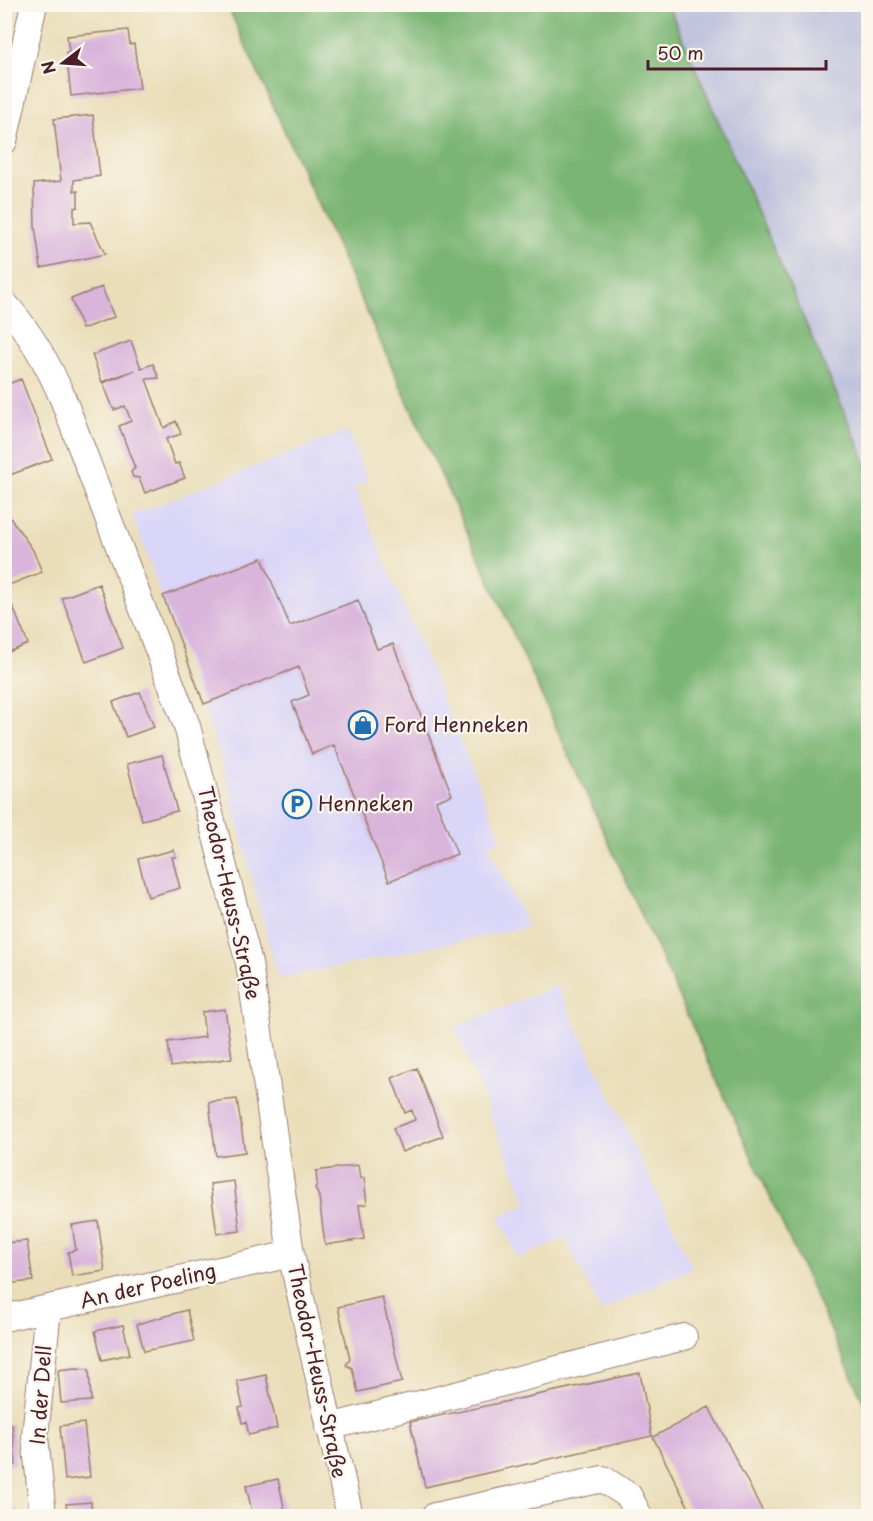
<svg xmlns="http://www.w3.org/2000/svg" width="873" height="1521" font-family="'Playpen Sans',sans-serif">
  <rect width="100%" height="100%" fill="#fbf7ec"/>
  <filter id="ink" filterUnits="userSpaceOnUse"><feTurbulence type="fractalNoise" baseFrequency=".0167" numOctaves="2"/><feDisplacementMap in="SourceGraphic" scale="12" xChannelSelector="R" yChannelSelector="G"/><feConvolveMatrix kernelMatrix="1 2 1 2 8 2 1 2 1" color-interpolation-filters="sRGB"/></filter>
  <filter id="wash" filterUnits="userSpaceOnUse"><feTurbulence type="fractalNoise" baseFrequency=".008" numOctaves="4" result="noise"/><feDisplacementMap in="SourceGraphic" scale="24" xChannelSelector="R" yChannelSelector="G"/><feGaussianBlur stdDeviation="1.35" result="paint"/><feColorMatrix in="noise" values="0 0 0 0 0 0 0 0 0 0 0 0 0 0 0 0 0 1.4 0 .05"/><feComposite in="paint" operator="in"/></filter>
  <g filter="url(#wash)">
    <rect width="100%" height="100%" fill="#eadeba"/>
    <!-- built -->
    <path fill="#dad6f7" d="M347 431 368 481 354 487 502 840 488 845 528 927 278 979 222 761 132 515Z
      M557 986 693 1268 601 1311 565 1238 518 1259 499 1216 527 1204 455 1027Z"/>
    <!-- industrial -->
    <path fill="#c0c2dd" d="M668 5H868V467Z"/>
    <!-- forest -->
    <path fill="#7ab573" stroke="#626a4f" stroke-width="1.5" d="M227 5H668L868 467V1412Z"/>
    <g id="blocks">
      <!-- building -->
      <path fill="#d9b4db" d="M128 30 130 45 134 44 140 88 71 96 66 52H69L67 36Z
        M93 115 100 176 74 180V191H78V207L74 208V223L90 222 105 254 41 268 35 227 34 184 61 181 54 119Z
        M102 287 114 317 82 329 71 299Z
        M131 341 141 368 153 364 159 378 146 379 164 428 176 421 181 434 166 439 175 464 179 463 185 478 145 493 139 478 133 477 131 472 135 468 119 426 131 421 128 413 125 406 114 410 103 383 135 370 102 382 92 355Z
        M21 379 52 459 10 475 4 461V388L8 384Z
        M9 516 33 550 42 572 4 587V518Z
        M262 558 290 626 358 600 377 649 393 644 452 795 436 801 457 854 389 881 334 745 312 754 292 702 309 695 299 667 204 704 163 596Z
        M99 584 123 648 86 662 62 598Z
        M13 607 28 644 4 654V610Z
        M140 692 154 727 126 737 113 702Z
        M162 755 177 811 142 820 127 764Z
        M174 850 176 857H172L180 888 148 897 138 859Z
        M225 1009 232 1058 171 1067 168 1042 205 1037 202 1012Z
        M417 1068 443 1136 402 1152 393 1128 415 1120 412 1110 405 1113 392 1078Z
        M237 1099 245 1152 216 1156 209 1102Z
        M358 1165 360 1178H364L367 1204 359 1205 364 1239 325 1245 319 1197 315 1188 317 1184 316 1171Z
        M234 1181 240 1231 217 1234 210 1184Z
        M98 1221 105 1271 72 1276 68 1252 76 1250 72 1225Z
        M27 1241 33 1281 5 1284V1243Z
        M382 1297 402 1382 358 1392 352 1368 346 1365 350 1359 338 1307Z
        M187 1310 194 1341 144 1351 137 1324Z
        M123 1325 130 1354 102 1360 95 1331Z
        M75 1368 89 1369 91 1401 61 1403 58 1370Z
        M640 1373 652 1436 425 1487 410 1422Z
        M266 1375 277 1428 249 1435 246 1422 242 1423 239 1408 243 1407 237 1381Z
        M709 1407 765 1516H693L653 1437Z
        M84 1423 90 1477 65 1480 60 1426Z
        M12 1424 16 1465 4 1466V1425Z
        M278 1479 286 1516H253L246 1486Z
        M91 1502 92 1516H68L66 1504Z
        M17 1509 18 1516H4V1510Z"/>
    </g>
  </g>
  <g filter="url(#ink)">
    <use href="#blocks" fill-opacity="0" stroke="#9a7e72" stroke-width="1.5"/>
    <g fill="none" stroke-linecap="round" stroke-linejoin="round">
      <!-- minor casing -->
      <g stroke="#9a7e72" stroke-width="28">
        <path id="minor" d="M4 141 34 4
          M4 303C30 332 48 363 63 399L187 726 249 963 291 1254 350 1516
          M4 1318 291 1254
          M329 1427 684 1337
          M43 1516 35 1436 48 1309
          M435 1516 603 1479 629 1496 639 1516"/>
      </g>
      <!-- minor -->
      <use href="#minor" stroke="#fff" stroke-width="26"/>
    </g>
  </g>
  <!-- icons -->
  <defs>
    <g id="shop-ring" transform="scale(1.5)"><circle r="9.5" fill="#fbf7ec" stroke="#1f6fb2" stroke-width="1.5"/><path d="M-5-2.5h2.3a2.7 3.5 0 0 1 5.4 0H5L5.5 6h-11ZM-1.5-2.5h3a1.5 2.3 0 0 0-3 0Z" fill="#1f6fb2"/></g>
    <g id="parking-ring" transform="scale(1.5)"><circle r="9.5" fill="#fbf7ec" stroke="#1f6fb2" stroke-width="1.5"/><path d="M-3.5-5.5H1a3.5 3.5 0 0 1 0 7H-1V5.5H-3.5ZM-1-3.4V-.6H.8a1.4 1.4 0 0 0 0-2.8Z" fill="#1f6fb2"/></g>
  </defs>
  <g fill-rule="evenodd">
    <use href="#shop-ring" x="363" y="725"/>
    <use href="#parking-ring" x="297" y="804"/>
  </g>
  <g text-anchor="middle" stroke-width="4.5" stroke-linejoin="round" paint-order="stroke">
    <!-- poi labels -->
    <g font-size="20" fill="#4a1f2b" stroke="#fbf7ec" text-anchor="start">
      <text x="384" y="732">Ford Henneken</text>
      <text x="318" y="811">Henneken</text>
    </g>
    <!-- street labels -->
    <g font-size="20" fill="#4a1f2b" stroke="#fbf7ec">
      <text transform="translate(229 893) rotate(77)" y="7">Theodor-Heuss-Straße</text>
      <text transform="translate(148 1286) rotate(-13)" y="7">An der Poeling</text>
      <text transform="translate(317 1371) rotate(78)" y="7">Theodor-Heuss-Straße</text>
      <text transform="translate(41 1395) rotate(-86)" y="7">In der Dell</text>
    </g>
  </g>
  <!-- margin -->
  <rect width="873" height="1521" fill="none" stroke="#fbf7ec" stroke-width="24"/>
  <!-- north arrow -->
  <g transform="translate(63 63) rotate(253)" stroke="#fbf7ec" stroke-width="4.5" paint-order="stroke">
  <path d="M0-4.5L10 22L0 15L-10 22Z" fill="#4a1f2b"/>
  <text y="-9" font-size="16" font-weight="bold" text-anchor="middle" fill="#4a1f2b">N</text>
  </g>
  <!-- scale -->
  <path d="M648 60v9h178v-9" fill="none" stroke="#4a1f2b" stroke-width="3"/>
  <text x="657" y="60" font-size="18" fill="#4a1f2b" stroke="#fbf7ec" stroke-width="4.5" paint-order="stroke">50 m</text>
</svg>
